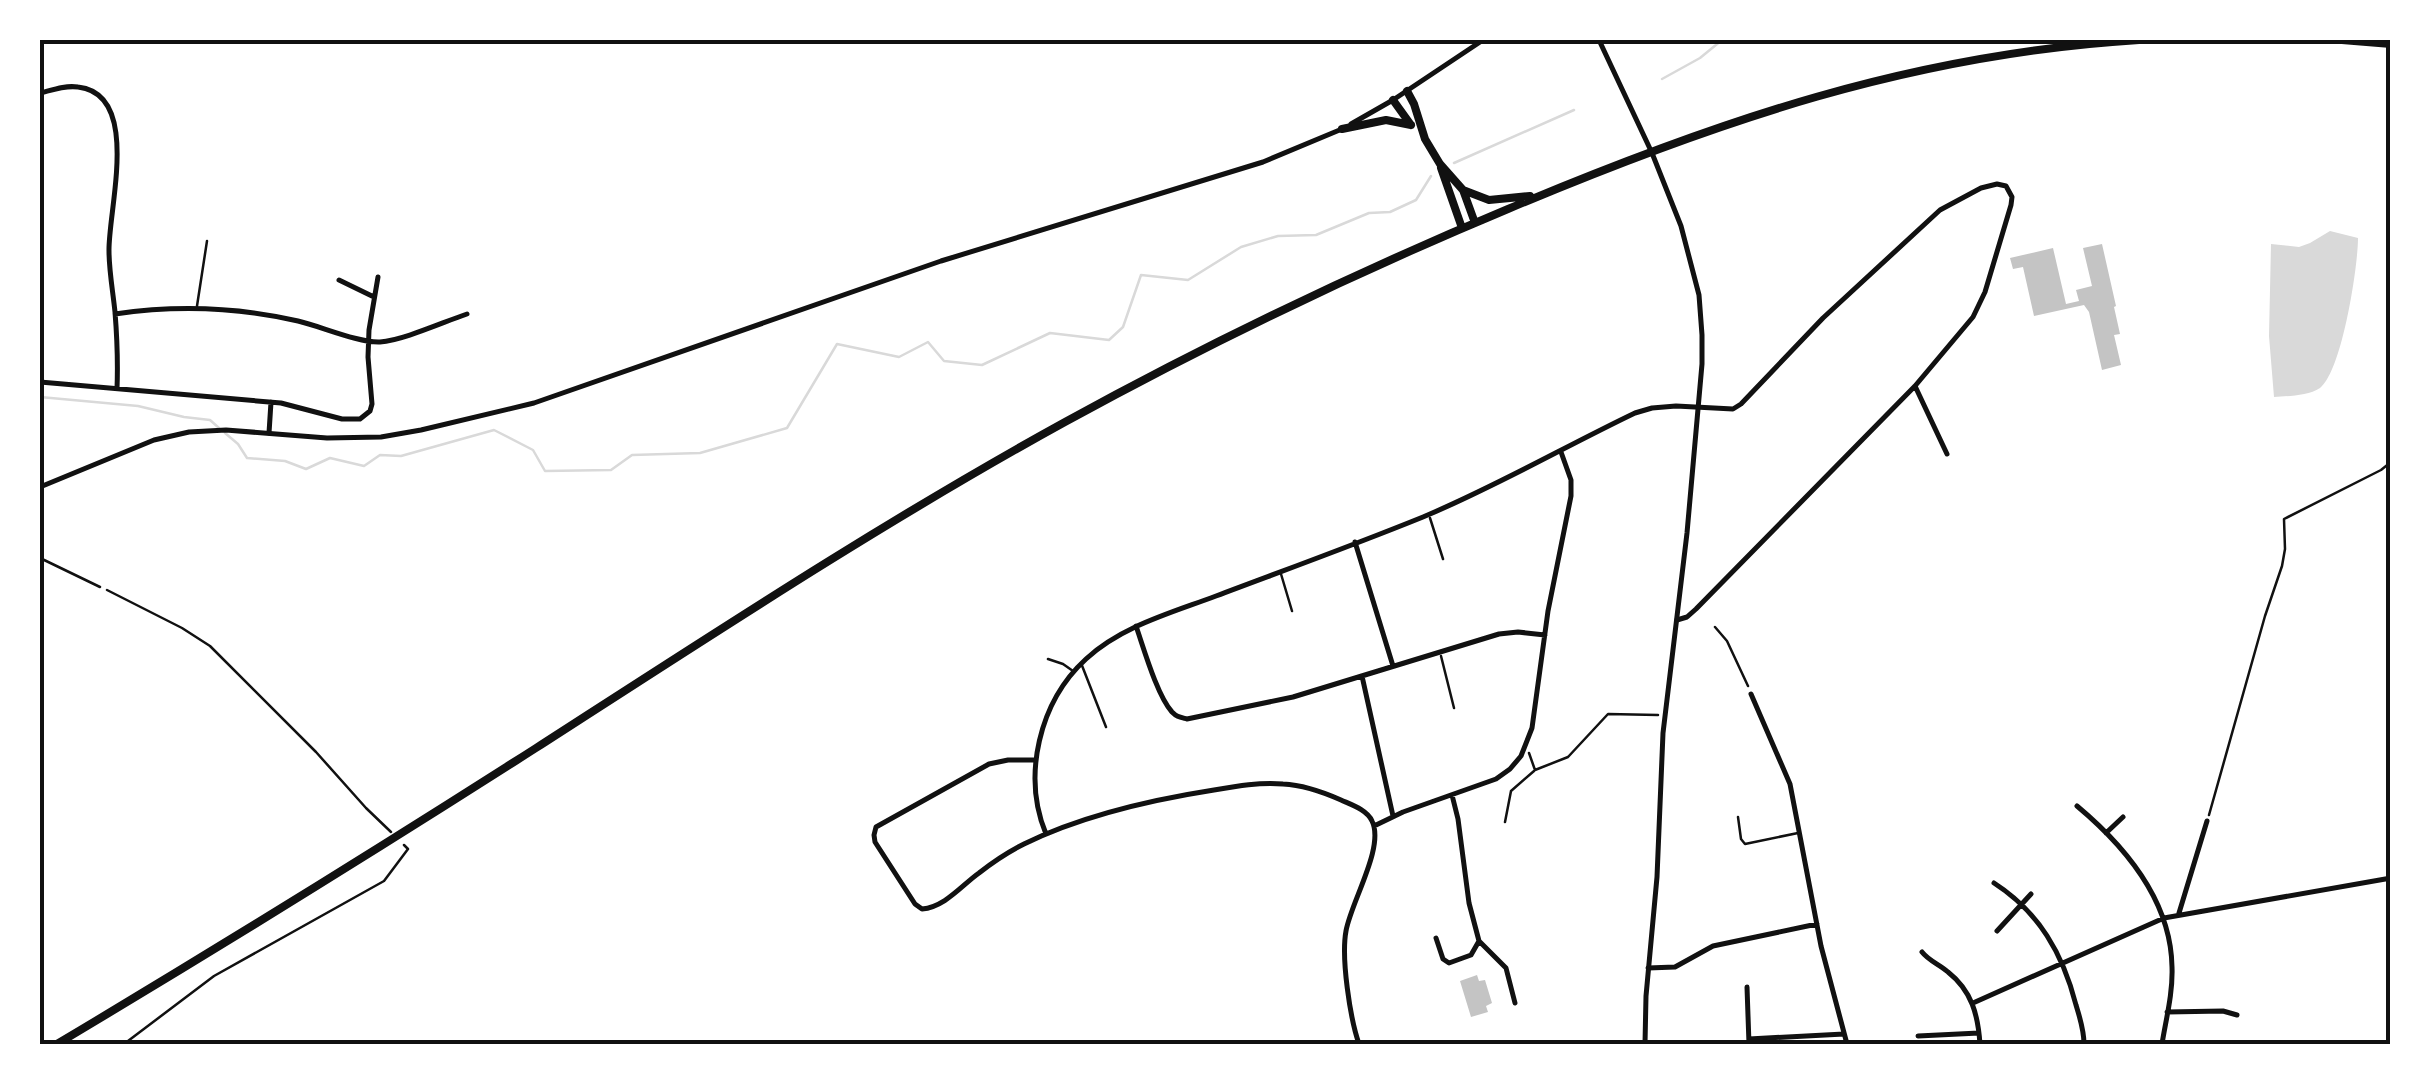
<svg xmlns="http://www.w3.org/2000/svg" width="2431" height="1084" font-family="Arial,sans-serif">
  <rect width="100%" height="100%" fill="#fff"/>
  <!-- water -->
  <path fill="#d9d9d9" d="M2330 231 2358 238C2358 267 2342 371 2320 388 2308 396 2288 396 2274 397L2269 336 2271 244 2299 247 2310 243Z"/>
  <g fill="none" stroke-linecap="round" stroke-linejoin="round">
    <!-- stream -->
    <path stroke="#d9d9d9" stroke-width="2.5" d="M1662 79 1700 58 1722 40
      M1454 163 1574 110
      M40 397 138 406 184 417 210 420 219 428
      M225 433 238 444 247 458 285 461 306 469 330 458 364 466 380 455 401 456 494 430 533 450 545 471 611 470 632 455 700 453 787 428 837 344 899 357 928 342 944 361 982 365 1050 333 1109 340 1123 327 1141 275 1188 280 1241 247 1278 236 1316 235 1369 213 1390 212 1416 200 1431 176"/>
  </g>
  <!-- building -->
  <path fill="#c4c4c4" d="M2102 244 2116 306 2114 307 2120 334 2114 335 2121 365 2102 370 2089 312 2084 305 2034 316 2023 267 2013 269 2010 258 2053 248 2066 304 2079 301 2076 290 2092 286 2083 248Z
    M1477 975 1479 981 1485 980 1492 1003 1486 1006 1488 1012 1471 1017 1460 981Z"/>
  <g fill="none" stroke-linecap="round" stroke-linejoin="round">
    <!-- path -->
    <path stroke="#111" stroke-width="2.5" d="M107 590 182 628 210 646 316 752 366 808 391 832
      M1715 627 1727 641 1748 686
      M1529 753 1535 770 1568 757 1608 714 1658 715
      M2209 815 2265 616 2282 566 2285 549 2284 519 2381 470 2391 462
      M1505 822 1511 791 1534 771
      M124 1044 214 976 384 881 408 849 404 845"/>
    <!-- service -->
    <path stroke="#111" stroke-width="2.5" d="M197 306 207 241
      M1430 518 1443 559
      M40 558 100 587
      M1281 574 1292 611
      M1441 656 1454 708
      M1048 659 1063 664 1073 671
      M1081 663 1106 727
      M1738 817 1741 839 1745 844 1798 833"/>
    <!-- minor -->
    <path stroke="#111" stroke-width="5" d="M40 93C52 90 65 85 78 87 142 94 108 210 109 251 109 271 113 292 115 312 117 337 118 363 117 389
      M339 280 374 297
      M115 314C177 305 237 307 298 321 320 326 359 343 380 342 404 340 443 322 467 314
      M40 382 281 403 342 419H360L370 411 372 404 368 357 369 330 378 277
      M1915 386 1947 454
      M269 433 271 402
      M1355 542 1393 666
      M1136 626C1144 649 1157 695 1172 712 1177 717 1179 717 1187 719L1293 697 1499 634 1518 632 1545 635
      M1362 676 1393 816
      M1751 694 1790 784 1821 946 1847 1044
      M1035 760H1008L989 764 876 827 874 835 875 842 915 904 922 909C945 907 962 885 979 873 993 862 1008 852 1024 844 1083 815 1150 800 1214 790 1237 786 1260 782 1283 784 1303 785 1323 792 1341 800 1352 805 1367 810 1372 821 1385 847 1351 902 1346 931 1341 958 1350 1018 1359 1044
      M1452 795 1458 819 1469 903 1479 941 1506 968 1515 1003
      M2077 806C2126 847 2171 901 2172 967 2173 993 2166 1019 2162 1044
      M1374 826 1403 812 1496 779 1510 769 1521 756 1532 728 1548 611 1571 496V480L1561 452
      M2106 833 2123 817
      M1046 834C1022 776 1039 702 1086 659 1122 626 1171 613 1216 596 1285 570 1354 545 1423 517 1495 487 1564 447 1635 413L1652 408 1676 406 1733 409 1741 404 1823 318 1940 210 1981 188 1997 184 2006 186 2012 197 2011 205 1985 292 1973 317 1915 386 1696 609 1687 617 1677 620
      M1994 883C2039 912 2063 954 2076 1005 2080 1018 2084 1030 2084 1044
      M2179 913 2207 821
      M1997 931 2031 894
      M1436 938 1443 959 1449 963 1471 955 1479 941
      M1922 952C1929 961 1939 964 1948 972 1972 991 1978 1015 1980 1044
      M1648 968 1675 967 1713 946 1817 924
      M1747 987 1749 1044
      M1973 1003 2164 918 2391 878
      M2167 1012 2223 1011 2237 1015
      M1918 1036 1979 1033
      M1749 1039 1844 1034"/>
    <!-- tertiary -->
    <path stroke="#111" stroke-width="5" d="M1599 40 1652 153 1681 226 1699 295 1702 335V364L1687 533 1663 733 1657 877 1646 996 1645 1044
      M1351 124 1393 100 1483 40
      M40 487 154 440 189 432 226 430 327 438 381 437 421 430 534 403 941 261 1263 162 1342 129"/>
    <!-- primary -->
    <path stroke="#111" stroke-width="8" d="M2342 40 2391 44
      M1407 91 1414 104 1425 139 1440 164 1463 190 1475 223
      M1393 100 1411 125
      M1342 129 1386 120 1411 125
      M1441 168 1462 228
      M1463 190 1489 200 1530 196
      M57 1044C218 948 378 849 536 748 710 636 883 522 1065 422 1209 343 1357 272 1508 209 1717 121 1912 54 2139 40"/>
  </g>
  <!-- border -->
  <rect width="2431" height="1084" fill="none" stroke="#ffffff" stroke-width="85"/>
  <rect x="42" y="42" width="2346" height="1000" fill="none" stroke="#111" stroke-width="4"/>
</svg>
